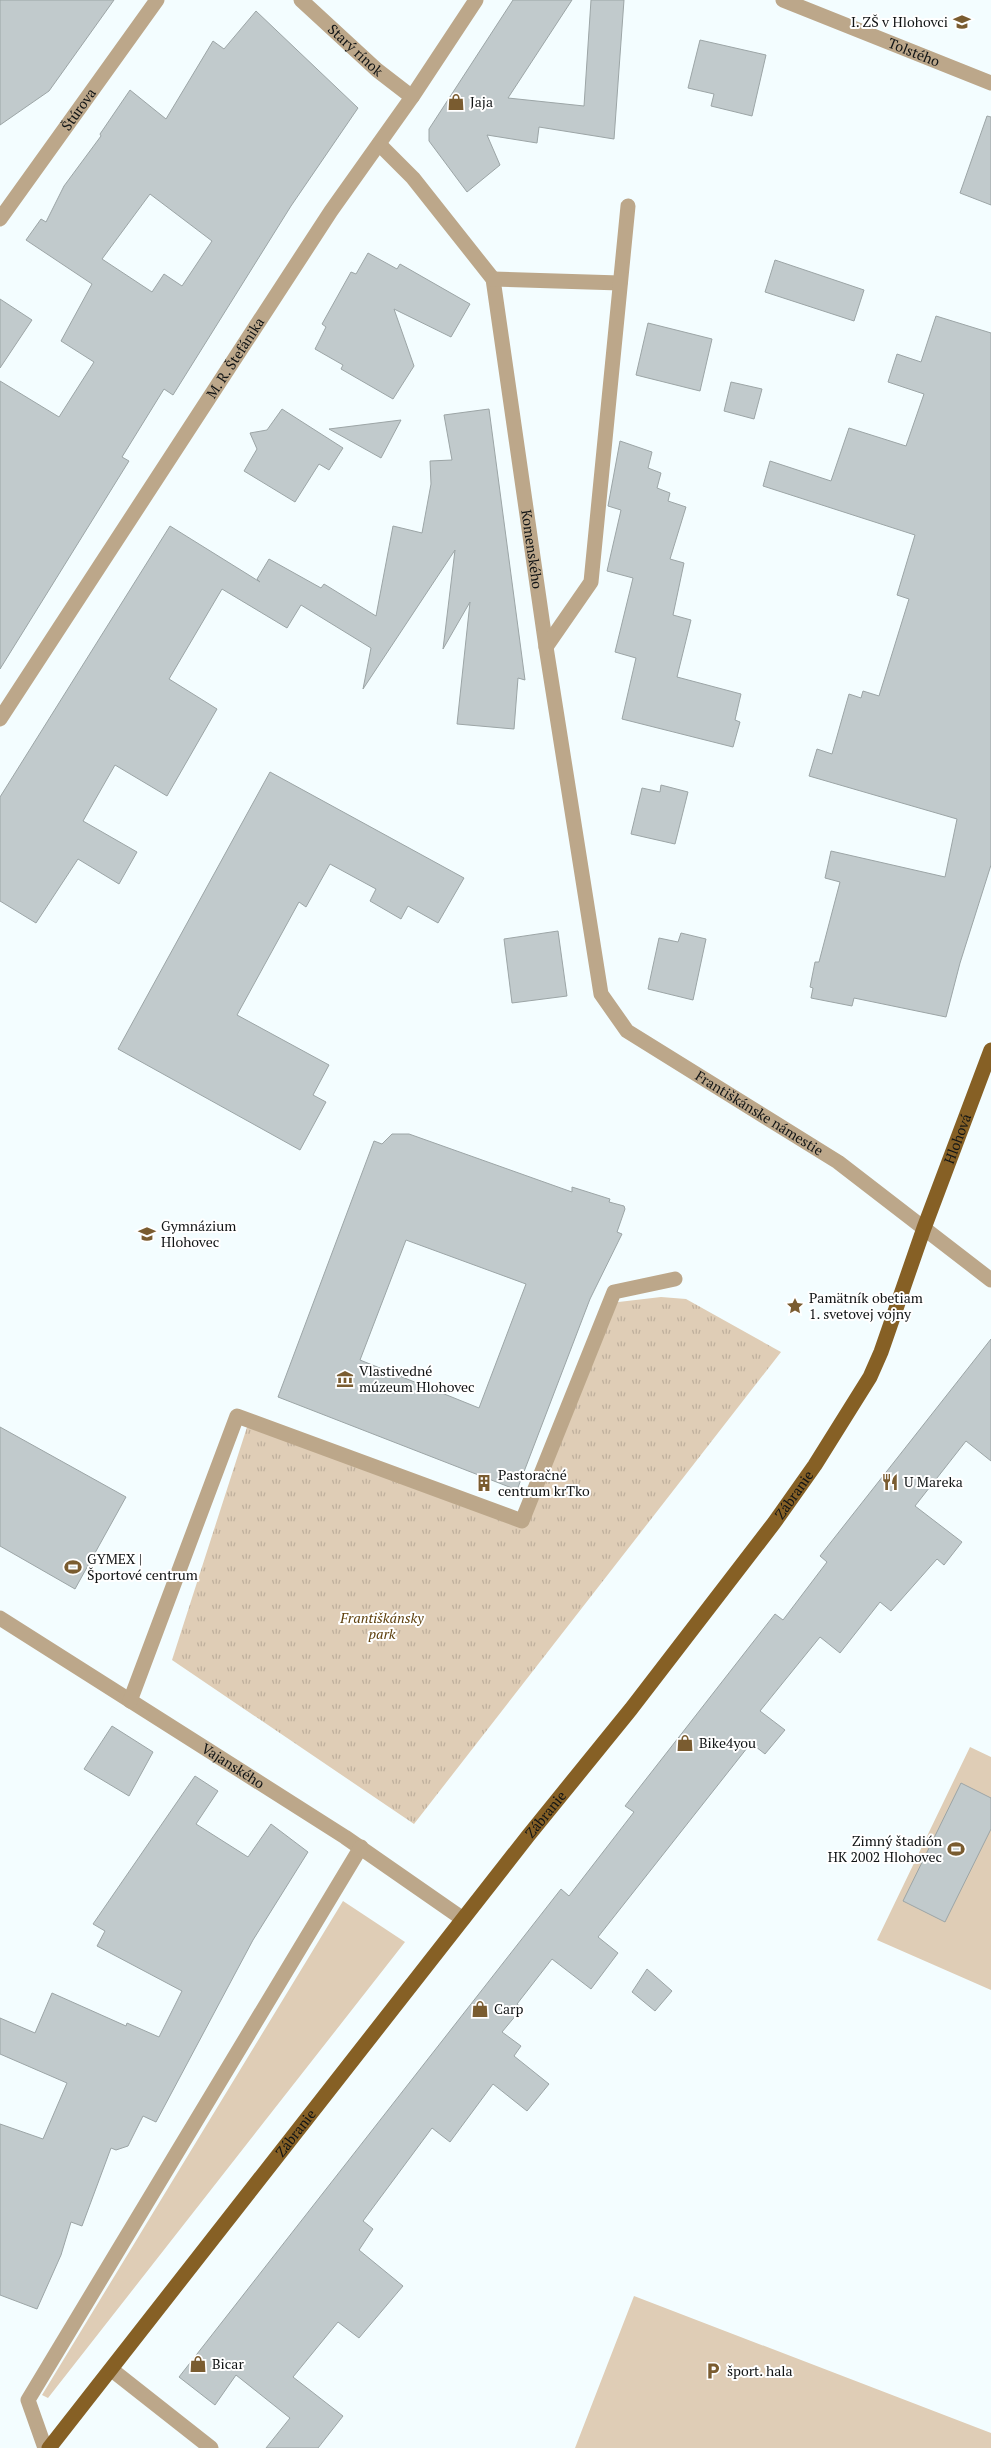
<svg xmlns="http://www.w3.org/2000/svg" width="991" height="2448" font-family="'PT Serif',serif">
  <defs>
    <pattern id="park-tufts" width="24" height="20" patternUnits="userSpaceOnUse" patternTransform="scale(1.25)"><rect width="24" height="20" fill="#dfcdb6"/><path d="M3 7l-1-3M5 7V3M7 7l1-3M15 17l-1-3M17 17v-4M19 17l1-3" fill="none" stroke="#beaf9c"/></pattern>
  </defs>
  <rect width="100%" height="100%" fill="#f3fdff"/>
  <!-- grass -->
  <path fill="#dfcdb6" d="M970 1747 991 1757V1990L877 1940Z
    M343 1901 405 1942 48 2398 42 2395Z
    M634 2296 991 2433V2448H575Z"/>
  <!-- park -->
  <path fill="url(#park-tufts)" d="M661 1297 686 1299 781 1352 414 1824 172 1660 249 1421 522 1521 610 1303Z"/>
  <!-- building -->
  <path fill="#c1cacc" stroke="#9ca5a6" fill-rule="evenodd" d="M0 0H114L49 91 0 125Z
    M513 0H572L508 98 584 106 591 0H624L614 139 539 127 537 143 487 135 500 165 467 192 429 141V129Z
    M256 11 358 108 291 206 173 395 164 389 122 457 129 461 0 669V381L59 417 94 362 61 341 92 284 26 240 41 219 46 222 64 186 101 136 100 134 130 90 166 119 213 41 224 49ZM150 194 212 241 182 286 164 274 152 292 102 259Z
    M700 40 766 55 752 116 711 106 714 94 688 88Z
    M987 116 991 117V205L960 193Z
    M368 253 397 269 400 264 470 304 451 337 394 309 414 366 393 399 341 369 343 365 315 349 326 327 322 324 351 272 356 274Z
    M775 260 864 290 854 321 765 292Z
    M0 299 32 320 0 368Z
    M936 316 991 333V865L960 963 946 1017 854 998 852 1006 811 998 813 988 810 987 815 962H819L840 882 825 878 831 851 945 877 957 819 809 776 817 749 832 754 849 694 861 698 863 691 879 696 909 599 897 595 915 535 763 486 770 461 831 481 849 428 906 446 924 394 888 382 897 354 921 362Z
    M648 323 712 339 700 391 636 375Z
    M731 382 762 389 754 419 724 411Z
    M282 409 343 448 329 470 319 464 295 502 244 471 257 449 250 433 267 430Z
    M489 409 525 680 518 678 514 729 457 724 470 602 443 649 455 550 363 689 371 648 301 605 287 628 222 589 169 679 217 709 167 796 115 765 83 821 137 852 119 884 78 859 36 923 0 901V797L170 526 260 582 257 579 269 559 321 588 324 584 376 616 393 526 422 533 431 484 430 461 452 460 444 415Z
    M401 420 381 458 329 429Z
    M620 441 652 452 648 468 661 473 657 488 670 493 668 501 686 507 670 559 684 563 673 615 691 620 677 677 741 694 735 720 740 722 733 747 622 719 636 658 615 652 633 578 607 571 621 510 608 506Z
    M270 772 464 878 438 923 408 906 401 919 370 901 376 889 330 864 306 907 299 902 237 1015 329 1065 313 1095 326 1102 300 1150 118 1049Z
    M661 785 688 792 675 844 631 834 642 788 660 792Z
    M558 931 567 996 512 1003 504 939Z
    M681 933 706 939 693 1000 648 989 659 938 678 942Z
    M392 1134H409L572 1192V1187L610 1199 609 1202 624 1206 625 1209 617 1232 622 1234 590 1299 517 1490 278 1397 374 1141 382 1144ZM406 1240 526 1284 479 1408 360 1360Z
    M991 1339V1461L966 1441 915 1506 962 1542 944 1565 937 1559 891 1611 880 1602 840 1653 820 1637 760 1711 785 1730 765 1754 751 1743 598 1937 618 1953 591 1989 552 1959 517 2004 522 2008 502 2032 521 2046 514 2056 549 2084 527 2111 493 2084 450 2142 432 2128 363 2221 373 2229 359 2250 403 2286 359 2338 338 2322 293 2377 343 2416 318 2448H266L290 2418 236 2375 215 2405 179 2377 561 1889 569 1896 634 1812 625 1806 775 1614 783 1620 827 1562 820 1556Z
    M0 1427 126 1497 75 1589 0 1546Z
    M112 1726 153 1752 129 1796 84 1769Z
    M195 1776 218 1791 196 1824 248 1857 271 1824 308 1852 253 1940 156 2122 143 2116 128 2146 116 2150 111 2148 82 2226 71 2222 61 2255 37 2309 0 2295V2124L43 2139 67 2083 0 2054V2018L35 2033 52 1993 126 2026 127 2023 159 2037 182 1991 97 1946 105 1931 93 1924Z
    M961 1783 991 1798V1829L945 1922 903 1901Z
    M647 1969 672 1991 655 2011 632 1992Z"/>
  <g fill="none" stroke-linecap="round" stroke-linejoin="round">
    <!-- minor -->
    <g stroke="#bca78a" stroke-width="15">
      <path id="s1" d="M301 0 377 70 412 97"/>
      <path id="s2" d="M783 0 991 83"/>
      <path id="s3" d="M379 144 413 178 493 279 546 647 601 994 627 1031 838 1162 991 1280"/>
      <path id="s4" d="M0 219 157 0"/>
      <path d="M493 279 620 283"/>
      <path d="M546 647 591 582 628 206"/>
      <path id="s5" d="M0 719 331 211 412 97 476 0"/>
      <path id="s6" d="M0 1618 345 1837 463 1919"/>
      <path d="M130 1701 237 1416 522 1521 614 1292 675 1279"/>
      <path d="M112 2370 211 2448"/>
      <path d="M45 2448 28 2400 361 1847"/>
    </g>
    <!-- major -->
    <path stroke="#866025" stroke-width="15" id="s7" d="M49 2448 528 1836 631 1709 774 1523 815 1465 870 1377 881 1352 924 1228 991 1050"/>
  </g>
  <!-- icons -->
  <defs>
    <g id="school-bare" transform="scale(1.35)"><path d="M0-5L7-2L0 1L-7-2ZM-4 1L0 2.5L4 1V4Q0 6-4 4Z" fill="#7a5c30" stroke="#fff" stroke-width="2.5" paint-order="stroke"/></g>
    <g id="shop-bare" transform="scale(1.35)"><path d="M-5-2.5h2.3a2.7 3.5 0 0 1 5.4 0H5L5.5 6h-11ZM-1.5-2.5h3a1.5 2.3 0 0 0-3 0Z" fill="#7a5c30" stroke="#fff" stroke-width="2.5" paint-order="stroke"/></g>
    <g id="sight-bare" transform="scale(1.35)"><path d="M0-6L1.8-2.2L6-1.7L2.9 1.2L3.7 5.4L0 3.3L-3.7 5.4L-2.9 1.2L-6-1.7L-1.8-2.2Z" fill="#7a5c30" stroke="#fff" stroke-width="2.5" paint-order="stroke"/></g>
    <g id="museum-bare" transform="scale(1.35)"><path d="M0-6L6-3V-2H-6V-3ZM-5-1h2V3h-2ZM-1-1h2V3h-2ZM3-1h2V3H3ZM-6 4H6V6H-6Z" fill="#7a5c30" stroke="#fff" stroke-width="2.5" paint-order="stroke"/></g>
    <g id="restaurant-bare" transform="scale(1.35)"><path d="M-5-6h1v4h1v-4h1v4h1v-4h1v5L-1.5 .5V6h-2V.5L-5-1ZM5-6V6H3V1.5H1.5Q1.5-4 5-6Z" fill="#7a5c30" stroke="#fff" stroke-width="2.5" paint-order="stroke"/></g>
    <g id="building-bare" transform="scale(1.35)"><path d="M-4-6H4V6H1V3H-1V6H-4ZM-2.5-4.3h1.7v1.8h-1.7ZM.8-4.3h1.7v1.8H.8ZM-2.5-1h1.7V.8h-1.7ZM.8-1h1.7V.8H.8Z" fill="#7a5c30" stroke="#fff" stroke-width="2.5" paint-order="stroke"/></g>
    <g id="stadium-bare" transform="scale(1.35)"><path d="M0-5a6.5 5 0 1 0 0 10a6.5 5 0 1 0 0-10ZM-3.5-1.8h7v3.6h-7Z" fill="#7a5c30" stroke="#fff" stroke-width="2.5" paint-order="stroke"/></g>
    <g id="parking-bare" transform="scale(1.35)"><path d="M-3.5-5.5H1a3.5 3.5 0 0 1 0 7H-1V5.5H-3.5ZM-1-3.4V-.6H.8a1.4 1.4 0 0 0 0-2.8Z" fill="#7a5c30" stroke="#fff" stroke-width="2.5" paint-order="stroke"/></g>
  </defs>
  <g fill-rule="evenodd">
    <use href="#school-bare" x="962" y="22"/>
    <use href="#shop-bare" x="456" y="102"/>
    <use href="#school-bare" x="147" y="1234"/>
    <use href="#sight-bare" x="795" y="1306"/>
    <use href="#museum-bare" x="345" y="1379"/>
    <use href="#restaurant-bare" x="890" y="1482"/>
    <use href="#building-bare" x="484" y="1483"/>
    <use href="#stadium-bare" x="73" y="1567"/>
    <use href="#shop-bare" x="685" y="1743"/>
    <use href="#stadium-bare" x="956" y="1849"/>
    <use href="#shop-bare" x="480" y="2009"/>
    <use href="#shop-bare" x="198" y="2364"/>
    <use href="#parking-bare" x="713" y="2371"/>
  </g>
  <g text-anchor="middle" stroke-width="4" stroke-linejoin="round" paint-order="stroke">
    <!-- poi labels -->
    <g font-size="14" fill="#111415" stroke="#fff" text-anchor="start">
      <text x="948" y="27" text-anchor="end">I. ZŠ v Hlohovci</text>
      <text x="470" y="107">Jaja</text>
      <text x="161" y="1231">Gymnázium<tspan x="161" dy="16">Hlohovec</tspan></text>
      <text x="809" y="1303">Pamätník obetiam<tspan x="809" dy="16">1. svetovej vojny</tspan></text>
      <text x="359" y="1376">Vlastivedné<tspan x="359" dy="16">múzeum Hlohovec</tspan></text>
      <text x="498" y="1480">Pastoračné<tspan x="498" dy="16">centrum krTko</tspan></text>
      <text x="904" y="1487">U Mareka</text>
      <text x="87" y="1564">GYMEX |<tspan x="87" dy="16">Športové centrum</tspan></text>
      <text x="699" y="1748">Bike4you</text>
      <text x="942" y="1846" text-anchor="end">Zimný štadión<tspan x="942" dy="16">HK 2002 Hlohovec</tspan></text>
      <text x="494" y="2014">Carp</text>
      <text x="212" y="2369">Bicar</text>
      <text x="727" y="2376">šport. hala</text>
    </g>
    <!-- street labels -->
    <g font-size="14" fill="#111415" stroke="#fff">
      <text dy="5" stroke="none"><textPath href="#s1" startOffset="74">Starý rínok</textPath></text>
      <text dy="5" stroke="none"><textPath href="#s2" startOffset="141">Tolstého</textPath></text>
      <text dy="5" stroke="none"><textPath href="#s4" startOffset="135">Štúrova</textPath></text>
      <text dy="5" stroke="none"><textPath href="#s5" startOffset="431">M. R. Štefánika</textPath></text>
      <text dy="5" stroke="none"><textPath href="#s3" startOffset="450">Komenského</textPath></text>
      <text dy="5" stroke="none"><textPath href="#s3" startOffset="1101">Františkánske námestie</textPath></text>
      <text dy="5" stroke="none"><textPath href="#s7" startOffset="1604">Hlohová</textPath></text>
      <text dy="5" stroke="none"><textPath href="#s7" startOffset="1210">Zábranie</textPath></text>
      <text dy="5" stroke="none"><textPath href="#s6" startOffset="276">Vajanského</textPath></text>
      <text dy="5" stroke="none"><textPath href="#s7" startOffset="805">Zábranie</textPath></text>
      <text dy="5" stroke="none"><textPath href="#s7" startOffset="400">Zábranie</textPath></text>
    </g>
    <!-- park labels -->
    <g font-size="14" font-style="italic" fill="#5e400d" stroke="#fff">
      <text x="382" y="1623">Františkánsky<tspan x="382" dy="16">park</tspan></text>
    </g>
  </g>
</svg>
